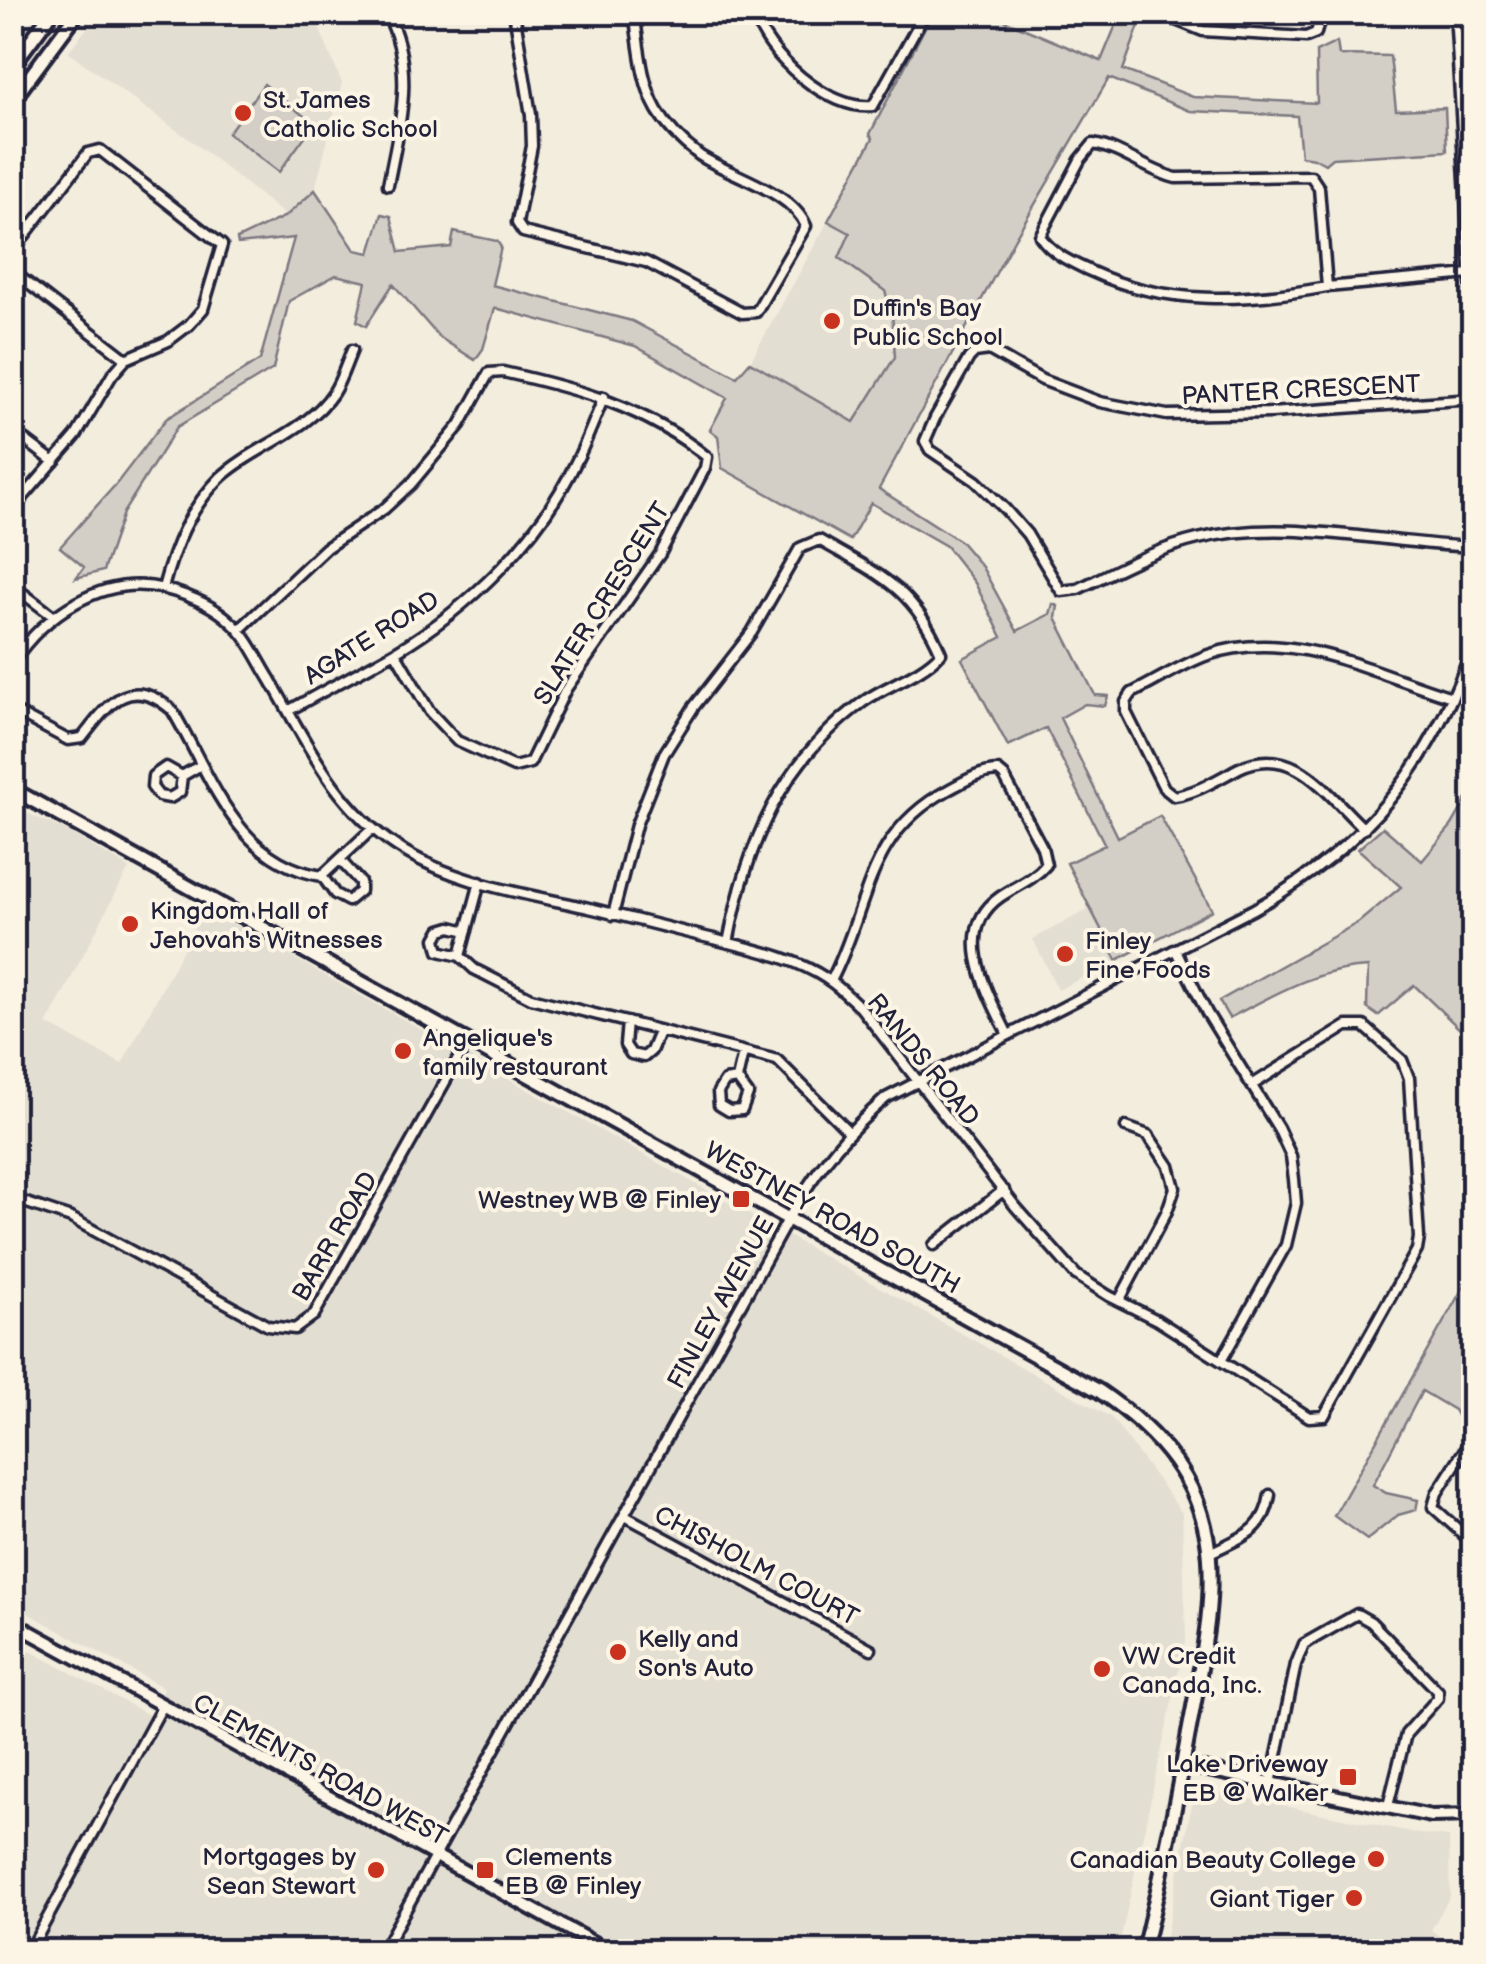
<svg xmlns="http://www.w3.org/2000/svg" width="1486" height="1964" font-family="'Balsamiq Sans',sans-serif">
  <rect width="100%" height="100%" fill="#f3edde"/>
  <filter id="ink" filterUnits="userSpaceOnUse"><feTurbulence type="fractalNoise" baseFrequency=".01" numOctaves="2"/><feDisplacementMap in="SourceGraphic" scale="20" xChannelSelector="R" yChannelSelector="G"/><feConvolveMatrix kernelMatrix="1 2 1 2 8 2 1 2 1" color-interpolation-filters="sRGB"/></filter>
  <g filter="url(#ink)">
    <!-- built -->
    <path fill="#e3ded2" d="M99 13H313L342 83 315 190 286 216 193 142 68 52Z
      M828 221 851 233 839 258 885 292 892 312 895 357 854 423 750 362Z
      M13 807 67 831 129 868 47 1024 122 1064 205 908 1112 1418 1182 1513 1186 1637 1118 1951H13L12 1641 149 1715 164 1688 13 1605Z
      M1091 908 1117 960 1058 990 1033 939Z
      M1195 1788 1421 1834 1449 1837 1450 1896 1431 1930 1462 1951H1163Z"/>
    <!-- green -->
    <path fill="#d4cfc6" stroke="#7b7880" stroke-width="2.5" d="M933 12 1002 13 1006 21 1101 61 1120 15 1140 23 1123 70 1193 97 1317 103 1316 52 1337 42 1339 55 1390 56 1396 110 1445 108 1447 151 1332 158 1325 164 1314 158 1301 156 1297 116 1190 111 1109 78 1015 238 879 489 960 541 982 567 1017 631 1050 614 1053 604 1058 606 1056 618 1095 695 1108 696 1105 706 1085 704 1060 718 1118 837 1160 816 1212 910 1117 960 1067 863 1105 845 1046 728 1008 746 962 659 1002 637 975 583 946 546 871 503 850 540 722 468 718 436 710 430 727 398 635 346 495 308 483 349 475 360 439 337 393 284 366 326 357 321 366 282 336 275 289 301 273 369 177 427 123 513 103 571 76 578 84 567 60 547 117 483 166 419 260 360 294 238 238 244 237 239 286 216 315 190 355 250 370 253 382 214 391 216 400 252 451 247 454 232 497 241 501 247 492 285 632 321 737 377 750 362 854 422 895 357 892 312 885 291 839 258 850 233 828 221 873 138 870 134Z
      M264 84 314 124 279 172 228 133Z
      M1473 789H1474L1473 1156 1466 1035 1414 985 1378 1016 1367 1008 1368 967C1316 969 1274 995 1229 1018L1219 1001 1359 922 1401 887 1358 849 1383 827 1422 861 1452 825Z
      M1473 1270V1413L1462 1424 1454 1410 1422 1391 1373 1485 1386 1493 1418 1500 1416 1510 1398 1515 1367 1540 1334 1516Z"/>
    <g fill="none" stroke-linecap="round" stroke-linejoin="round">
      <!-- minor casing -->
      <g stroke="#22223b" stroke-width="15">
        <path id="minor" d="M386 12C417 68 399 127 388 185
          M514 12 531 115 532 146 517 223 523 232 646 262 742 313 756 312 806 226C792 191 730 176 699 155 683 143 667 127 657 110 641 82 639 44 634 12
          M754 12C765 55 829 111 873 106L921 20 919 12
          M1156 12 1203 31 1306 37 1316 33 1322 12
          M1455 12 1474 331
          M1093 144C1123 149 1147 171 1176 178L1311 176 1319 188 1327 287C1247 302 1165 306 1090 271 1071 262 1052 254 1040 236L1080 160Z
          M12 252 88 153 100 150 222 245 203 309 189 325 168 341 126 359 112 375 76 436 12 510
          M12 271 126 359
          M1327 287 1470 274
          M1474 399 1271 413 1167 415 1100 402 1042 380 989 350 975 352 969 358 935 418 925 441 930 450 976 481 1005 509 1027 534 1061 591 1078 589C1117 570 1155 549 1198 539 1284 517 1386 544 1474 547
          M12 430 54 462
          M12 585 53 616
          M163 588C174 547 189 509 220 478 253 447 307 432 333 393 341 381 346 364 352 350
          M239 630 326 548 384 509 411 484 460 425 489 373 503 372C579 389 645 407 707 457L705 468 660 554 566 689 530 763 514 767 457 741 430 712 395 652
          M12 663C44 615 103 573 165 589 188 595 215 606 232 623 249 638 258 660 270 679 306 741 334 805 396 846 452 883 525 894 589 908 631 918 672 929 714 939 752 949 794 957 827 979 840 987 850 998 861 1008L1015 1206 1076 1275 1109 1296 1157 1320 1309 1417 1324 1416 1417 1250 1419 1238 1409 1078 1402 1060 1364 1026H1347L1252 1085
          M12 710 68 740 82 738C108 705 129 673 172 710 212 776 235 862 322 876L335 894 348 901 360 891V882L341 861
          M288 711C323 691 360 672 395 652 469 608 540 539 577 460 587 440 595 418 604 397
          M182 776 180 792 170 798 159 796 152 787 153 776 166 767 182 776 201 765
          M1364 829C1329 797 1295 741 1239 768 1218 779 1197 793 1174 796L1164 788 1126 712V702L1132 693C1157 681 1182 664 1208 655 1291 626 1374 674 1452 697
          M322 876 372 829
          M613 915 636 825 664 754 693 708 752 632 800 548 819 540C878 574 913 587 941 653 920 676 888 684 863 702 780 763 747 843 728 943
          M467 931 451 927 441 930 436 939 439 951 460 956 474 969 531 998 777 1060 848 1131
          M1176 951 1207 1013 1278 1128 1291 1156 1294 1179 1296 1203 1286 1245 1221 1361
          M460 956 480 882
          M831 981C870 907 864 835 948 790 965 781 978 772 998 771L1004 776 1042 847 1046 865C1033 880 1016 886 1000 897 951 931 988 994 1008 1035
          M627 1022 625 1045 631 1054 644 1057 651 1051 659 1032
          M737 1079 725 1081 718 1092 719 1105 729 1111 742 1110 748 1094 737 1079 743 1053
          M12 1198 71 1218 268 1326 295 1329 314 1315 468 1041
          M934 1245 1004 1190
          M1119 1301 1167 1211 1175 1188 1169 1166 1148 1135 1126 1127
          M1474 1435 1437 1493 1433 1507 1474 1544
          M625 1516 871 1649
          M1210 1553C1241 1537 1264 1533 1270 1495
          M1271 1784 1296 1664 1304 1644 1357 1614 1371 1622 1438 1691V1698L1406 1734 1388 1806
          M29 1952 163 1705
          M382 1952 796 1205C823 1161 847 1132 886 1098L1254 909C1367 846 1433 764 1474 642"/>
      </g>
      <!-- tertiary casing -->
      <g stroke="#22223b" stroke-width="18">
        <path id="tertiary" d="M12 1622 610 1952
          M1184 1765 1431 1816 1474 1815"/>
      </g>
      <!-- secondary casing -->
      <g stroke="#22223b" stroke-width="19">
        <path id="secondary" d="M12 66 52 12
          M12 101 78 12
          M12 789 1099 1391C1243 1489 1216 1587 1188 1736 1175 1808 1161 1880 1143 1952"/>
      </g>
      <!-- minor -->
      <use href="#minor" stroke="#fcf5e5" stroke-width="8"/>
      <!-- tertiary -->
      <use href="#tertiary" stroke="#fcf5e5" stroke-width="10"/>
      <!-- secondary -->
      <use href="#secondary" stroke="#fcf5e5" stroke-width="11"/>
    </g>
  </g>
  <!-- markers -->
  <g fill="#c8321e" stroke="#fcf5e5" stroke-width="4">
    <circle cx="243" cy="113" r="10"/>
    <circle cx="832" cy="321" r="10"/>
    <circle cx="130" cy="924" r="10"/>
    <circle cx="1065" cy="954" r="10"/>
    <circle cx="403" cy="1051" r="10"/>
    <rect x="731" y="1189" width="20" height="20" rx="5"/>
    <circle cx="618" cy="1652" r="10"/>
    <circle cx="1102" cy="1669" r="10"/>
    <rect x="1338" y="1767" width="20" height="20" rx="5"/>
    <circle cx="1376" cy="1859" r="10"/>
    <circle cx="376" cy="1870" r="10"/>
    <rect x="475" y="1860" width="20" height="20" rx="5"/>
    <circle cx="1354" cy="1898" r="10"/>
  </g>
  <g text-anchor="middle" stroke-width="8" stroke-linejoin="round" paint-order="stroke">
    <!-- poi labels -->
    <g font-size="25" fill="#22223b" stroke="#fcf5e5" text-anchor="start">
      <text x="263" y="108">St. James<tspan x="263" dy="29">Catholic School</tspan></text>
      <text x="852" y="316">Duffin's Bay<tspan x="852" dy="29">Public School</tspan></text>
      <text x="150" y="919">Kingdom Hall of<tspan x="150" dy="29">Jehovah's Witnesses</tspan></text>
      <text x="1085" y="949">Finley<tspan x="1085" dy="29">Fine Foods</tspan></text>
      <text x="423" y="1046">Angelique's<tspan x="423" dy="29">family restaurant</tspan></text>
      <text x="721" y="1208" text-anchor="end">Westney WB @ Finley</text>
      <text x="638" y="1647">Kelly and<tspan x="638" dy="29">Son's Auto</tspan></text>
      <text x="1122" y="1664">VW Credit<tspan x="1122" dy="29">Canada, Inc.</tspan></text>
      <text x="1328" y="1772" text-anchor="end">Lake Driveway<tspan x="1328" dy="29">EB @ Walker</tspan></text>
      <text x="356" y="1865" text-anchor="end">Mortgages by<tspan x="356" dy="29">Sean Stewart</tspan></text>
      <text x="505" y="1865">Clements<tspan x="505" dy="29">EB @ Finley</tspan></text>
      <text x="1356" y="1868" text-anchor="end">Canadian Beauty College</text>
      <text x="1334" y="1907" text-anchor="end">Giant Tiger</text>
    </g>
    <!-- street labels -->
    <g font-size="25" fill="#22223b" stroke="#fcf5e5">
      <text transform="translate(1301 389) rotate(-3)" y="9">PANTER CRESCENT</text>
      <text transform="translate(601 603) rotate(-58)" y="9">SLATER CRESCENT</text>
      <text transform="translate(371 637) rotate(-32)" y="9">AGATE ROAD</text>
      <text transform="translate(924 1059) rotate(51)" y="9">RANDS ROAD</text>
      <text transform="translate(833 1217) rotate(29)" y="9">WESTNEY ROAD SOUTH</text>
      <text transform="translate(334 1236) rotate(-60)" y="9">BARR ROAD</text>
      <text transform="translate(720 1302) rotate(-61)" y="9">FINLEY AVENUE</text>
      <text transform="translate(757 1565) rotate(28)" y="9">CHISHOLM COURT</text>
      <text transform="translate(321 1769) rotate(29)" y="9">CLEMENTS ROAD WEST</text>
    </g>
  </g>
  <!-- margin -->
  <rect width="1486" height="1964" fill="none" stroke="#fcf5e5" stroke-width="50"/>
  <rect x="25" y="25" width="1436" height="1914" fill="none" stroke="#22223b" stroke-width="4" filter="url(#ink)"/>
</svg>
